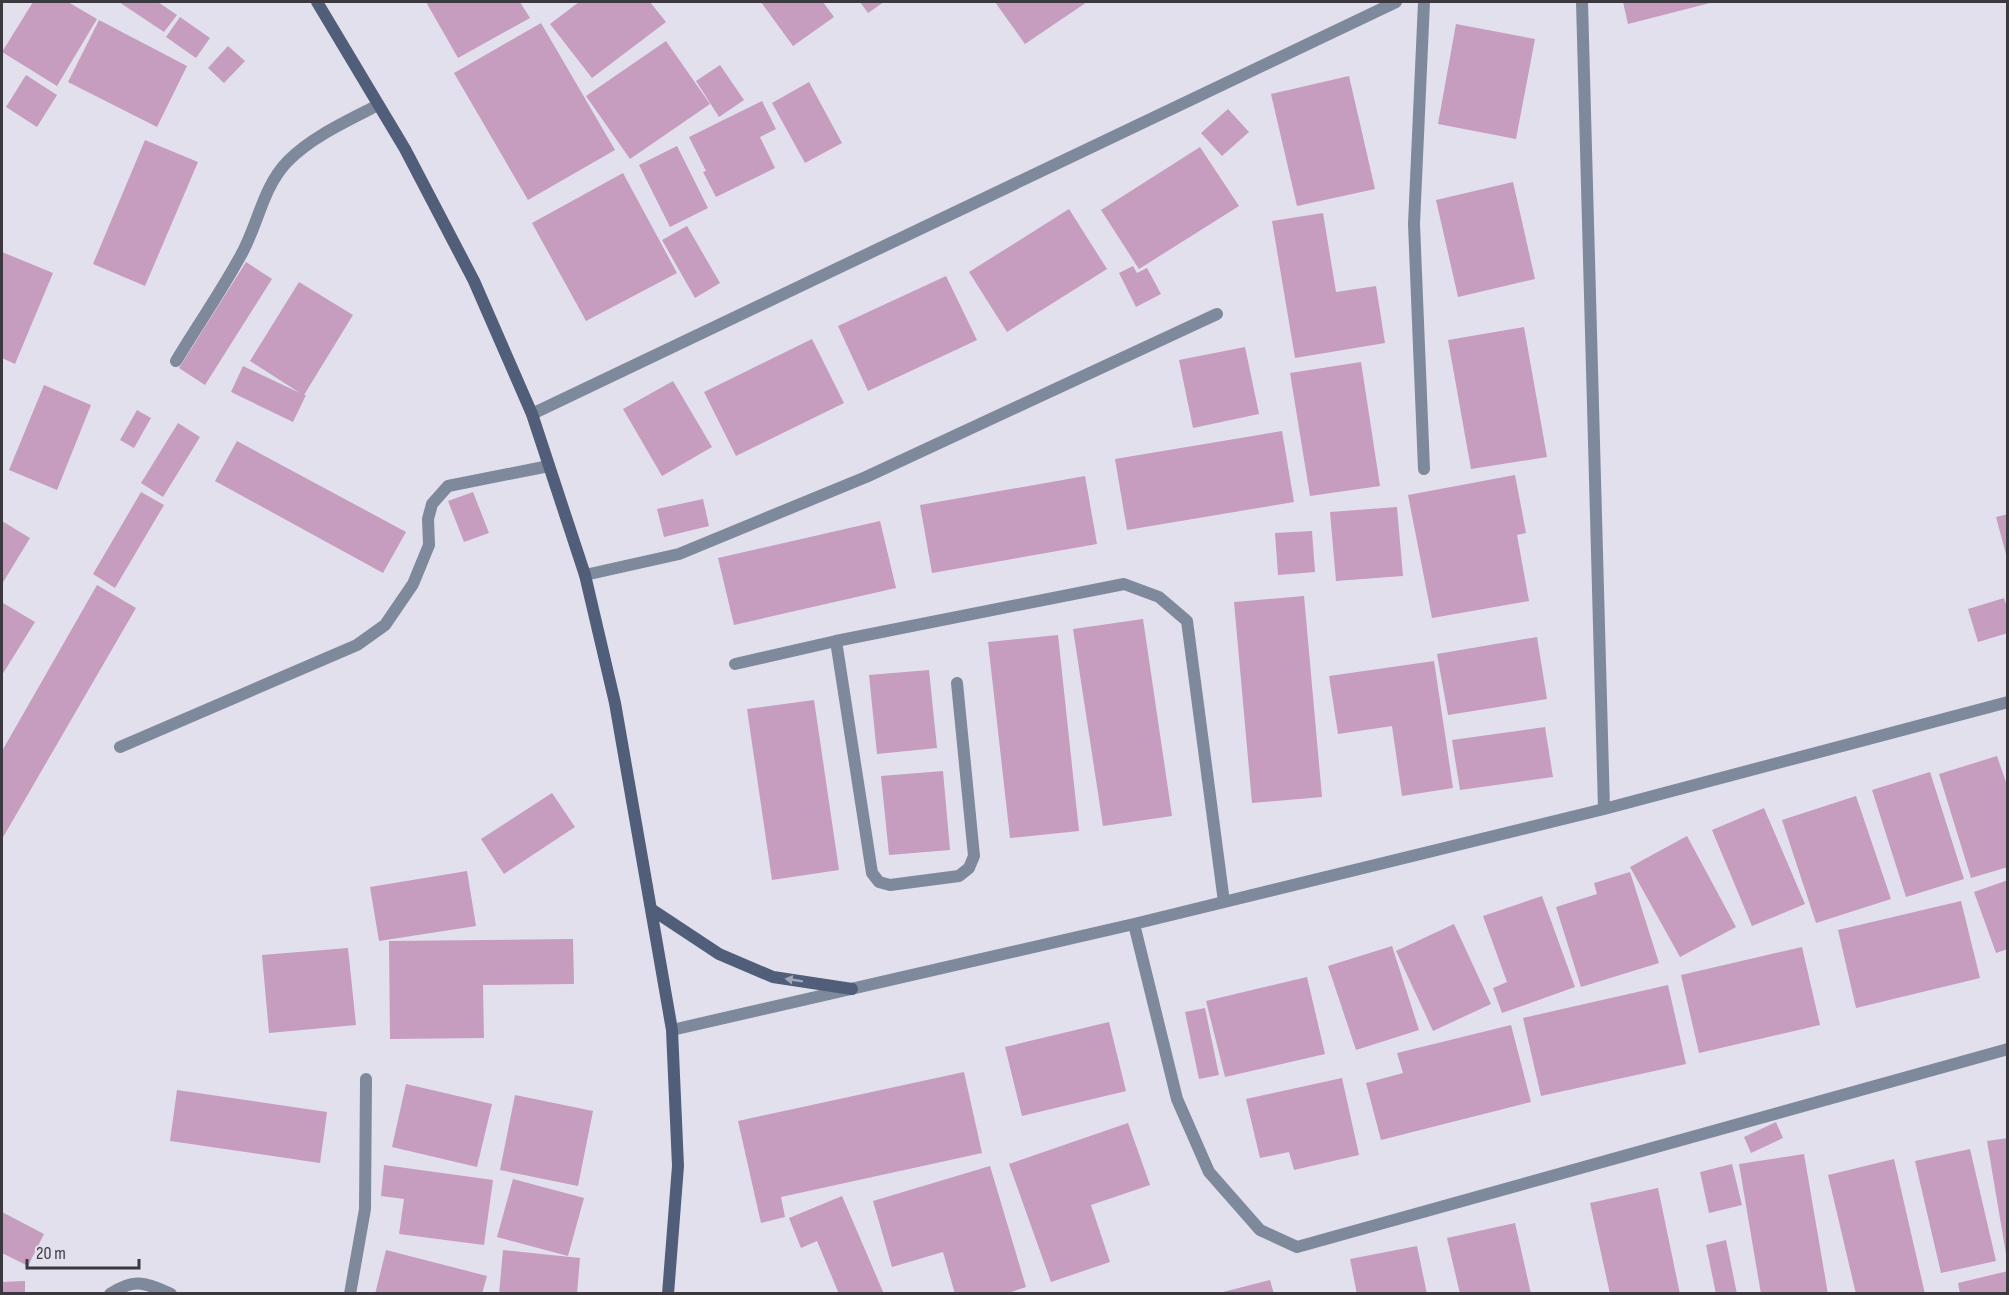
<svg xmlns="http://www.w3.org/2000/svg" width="2009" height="1295" font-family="'Sofia Sans Condensed',sans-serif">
  <rect width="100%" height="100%" fill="#e3e0ed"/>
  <!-- building -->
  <path fill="#c69cbf" d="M33 2H68L97 19 57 86 2 52Z
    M119 2H158L177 15 164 32Z
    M426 2H520L530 18 458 58Z
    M579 2H650L666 22 592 78 550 24Z
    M761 2H823L834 17 793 46Z
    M860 2H884L868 13Z
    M995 2H1087L1025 44Z
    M1623 2H1714L1628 24Z
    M180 17 210 38 196 58 166 37Z
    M99 20 187 66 157 127 68 82Z
    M541 23 615 150 528 200 454 73Z
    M1456 24 1535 39 1516 139 1438 124Z
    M666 41 710 104 630 159 586 96Z
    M228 46 245 61 224 83 208 68Z
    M720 65 744 100 719 117 696 81Z
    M26 75 57 95 37 127 6 107Z
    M1349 76 1375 189 1297 206 1271 94Z
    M809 82 842 143 805 163 772 103Z
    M762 101 776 129 760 137 775 168 716 197 703 172 706 171 689 137Z
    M1228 109 1249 132 1222 156 1201 133Z
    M145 140 198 162 145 286 93 264Z
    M677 146 708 208 670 227 639 165Z
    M1200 147 1239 206 1139 269 1101 210Z
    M623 173 677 273 586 321 532 223Z
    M1513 182 1535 279 1458 297 1436 200Z
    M1069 209 1107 269 1007 332 969 272Z
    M1323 213 1336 292 1376 286 1385 343 1295 358 1272 221Z
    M687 226 720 283 695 298 662 240Z
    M2 252 53 273 15 364 2 358Z
    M246 262 272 279 205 385 179 368Z
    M1133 266 1137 273 1147 268 1161 294 1136 307 1119 273Z
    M946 276 977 340 868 391 838 326Z
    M299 282 353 315 304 395H306L293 422 231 392 243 366 300 393 250 361Z
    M1524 327 1547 457 1471 469 1448 340Z
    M812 339 844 403 736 456 704 392Z
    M1245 347 1259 414 1193 428 1179 360Z
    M1361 362 1380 486 1310 496 1290 373Z
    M673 381 712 447 662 476 623 409Z
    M44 385 91 405 57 490 9 470Z
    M137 410 151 418 134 448 120 440Z
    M178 423 200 437 163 497 141 483Z
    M1282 431 1294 502 1127 530 1115 459Z
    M237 441 406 532 383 573 215 481Z
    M1515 475 1526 533 1517 535 1529 601 1432 618 1408 495Z
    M1085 476 1097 544 932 573 920 505Z
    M141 492 164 505 115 588 93 574Z
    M473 492 489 533 464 542 448 501Z
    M703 499 709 526 664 537 657 509Z
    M1397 507 1403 576 1336 581 1330 512Z
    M2008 514V558H2007L1996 517Z
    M2 521 30 538 2 584Z
    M880 521 896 588 734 625 718 558Z
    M1312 531 1315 572 1278 575 1275 533Z
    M97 585 136 608 2 839V751Z
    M1304 596 1322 797 1252 803 1234 602Z
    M2004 598 2008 611V633L1978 642 1968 609Z
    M3 603 35 622 2 675V606Z
    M1143 619 1172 816 1103 826 1073 629Z
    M1058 635 1079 831 1010 838 988 642Z
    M1537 637 1547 699 1448 715 1437 654Z
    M1434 661 1453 788 1402 796 1392 726 1338 734 1329 676Z
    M929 670 937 748 877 754 869 675Z
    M814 700 839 870 772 880 747 709Z
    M1545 727 1553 777 1460 790 1452 740Z
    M1997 756 2008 788V867L1971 878 1939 774Z
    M943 771 950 850 889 855 881 776Z
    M1930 772 1964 879 1906 897 1872 790Z
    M552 793 575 827 504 874 481 839Z
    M1856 796 1891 899 1816 923 1782 820Z
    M1764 808 1805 904 1752 926 1712 830Z
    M1687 836 1736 927 1680 957 1630 867Z
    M467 871 476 926 379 941 370 887Z
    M1630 872 1659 963 1581 987 1556 907 1597 894 1594 883Z
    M2008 880V949L1996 953 1974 892Z
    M1542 896 1575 987 1502 1013 1493 988 1507 982 1483 916Z
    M1961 901 1980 978 1856 1008 1838 930Z
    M1454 924 1491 1004 1433 1031 1396 951Z
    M573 939 574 984 483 985 484 1038 390 1039 389 941Z
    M1392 946 1419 1030 1356 1050 1328 966Z
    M1802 947 1820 1025 1699 1053 1681 975Z
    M348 948 356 1025 269 1033 262 955Z
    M1307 977 1325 1054 1225 1077 1206 1001Z
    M1668 985 1686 1064 1541 1096 1523 1018Z
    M1205 1008 1219 1075 1199 1079 1185 1012Z
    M1109 1022 1126 1091 1022 1116 1005 1047Z
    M1511 1025 1531 1102 1381 1140 1366 1083 1403 1073 1397 1053Z
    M964 1072 982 1153 781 1197 785 1217 761 1223 738 1121Z
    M1342 1078 1359 1155 1294 1170 1289 1152 1260 1158 1246 1099Z
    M406 1084 492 1104 477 1167 392 1147Z
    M177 1090 327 1112 320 1163 170 1141Z
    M515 1095 593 1111 578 1186 500 1170Z
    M1776 1122 1783 1138 1751 1153 1744 1137Z
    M1128 1123 1150 1185 1091 1205 1110 1262 1051 1282 1009 1164Z
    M2008 1138V1254H2006L1987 1141Z
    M1970 1149 1996 1261 1941 1273 1915 1161Z
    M1804 1154 1828 1294H1761L1739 1164Z
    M1894 1159 1925 1294H1856L1828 1175Z
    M1732 1164 1742 1205 1709 1213 1700 1172Z
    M384 1165 493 1180 484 1245 399 1234 404 1199 381 1196Z
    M990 1166 1026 1287 1005 1294H955L943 1252 892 1267 873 1201Z
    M513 1179 584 1198 568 1256 497 1237Z
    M1658 1188 1680 1294H1610L1590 1203Z
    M842 1196 884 1294H839L817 1241 801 1248 789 1218Z
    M2 1212 44 1234 28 1266 2 1253Z
    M1515 1223 1531 1294H1460L1447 1238Z
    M1726 1240 1737 1294H1716L1706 1245Z
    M1417 1246 1427 1294H1357L1350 1259Z
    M386 1250 487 1276 482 1294H375Z
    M503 1250 580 1258 577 1294H499Z
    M2008 1271V1294H1960L1958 1283Z
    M1270 1280 1274 1294H1219V1293Z
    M25 1281V1294H2V1282Z"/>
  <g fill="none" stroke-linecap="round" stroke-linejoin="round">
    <!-- service -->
    <path stroke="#7f899c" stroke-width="12" d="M585 575 679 554 759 521 866 477 1217 314
      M120 747 357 645 385 625 413 584 429 545 428 519 432 504 448 486 549 466
      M350 1294 365 1209 366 1079"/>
    <!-- minor -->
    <path stroke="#7f899c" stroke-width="12" d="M1424 2 1414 224 1424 469
      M1582 2 1604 809
      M176 361C197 326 221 292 241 255 258 225 263 186 288 161 311 137 349 120 378 105
      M532 414 1396 2
      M836 641 872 873 879 882 890 885 959 876 969 868 974 856 957 683
      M735 664 836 641 1124 584 1159 597 1187 621 1224 902
      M1134 924 1177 1099 1209 1172 1260 1230 1297 1247 2008 1049
      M672 1030 1134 924 1604 809 2008 702
      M110 1294C135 1277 145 1283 171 1294"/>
    <!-- secondary -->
    <path stroke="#515e79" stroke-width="12" d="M317 2 405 149 474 281 532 414 585 575 615 703 672 1030 678 1166 668 1294
      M651 909 719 954 773 977 852 989"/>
  </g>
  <!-- one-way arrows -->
  <defs><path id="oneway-solid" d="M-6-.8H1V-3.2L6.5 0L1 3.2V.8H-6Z" transform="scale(1.5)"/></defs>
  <use fill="#a1a6b9" href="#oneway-solid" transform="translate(794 980) rotate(-171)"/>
  <!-- border -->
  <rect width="2009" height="1295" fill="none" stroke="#3b393f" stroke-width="6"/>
  <!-- scale -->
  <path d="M27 1259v9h112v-9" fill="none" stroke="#3b393f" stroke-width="3"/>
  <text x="36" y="1259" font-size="18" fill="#3b393f" stroke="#e3e0ed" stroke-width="4.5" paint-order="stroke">20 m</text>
</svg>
